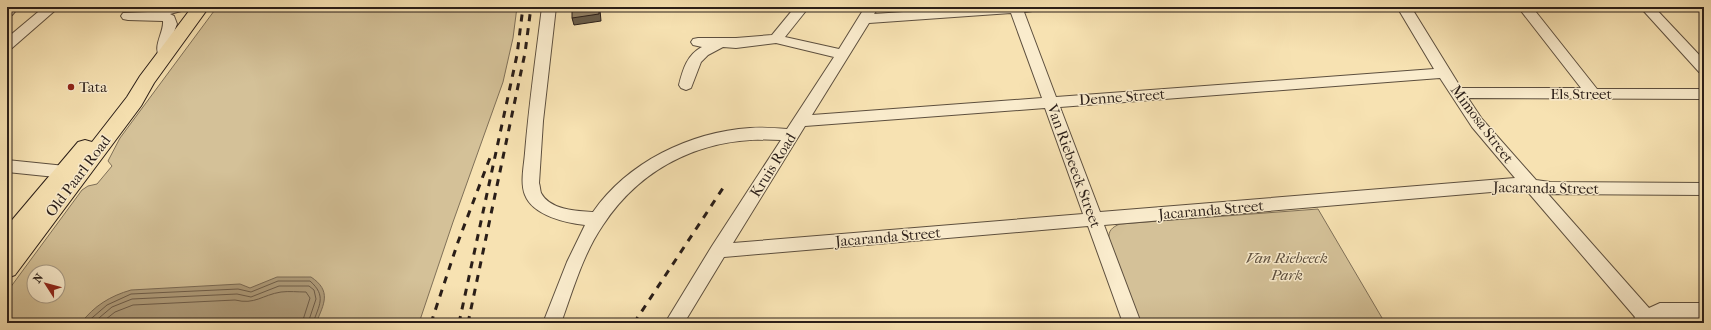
<svg xmlns="http://www.w3.org/2000/svg" width="1711" height="330" font-family="'IM FELL French Canon',serif">
  <rect width="100%" height="100%" fill="#f7e2b2"/>
  <filter id="stains"><feTurbulence type="fractalNoise" baseFrequency=".005" numOctaves="4"/><feColorMatrix values="0 0 0 0 .2 0 0 0 0 .09 0 0 0 0 .02 0 0 0 .5 -.17"/></filter>
  <radialGradient id="worn" r=".72"><stop offset=".6" stop-color="#630" stop-opacity="0"/><stop offset="1" stop-color="#630" stop-opacity=".3"/></radialGradient>
  <!-- green -->
  <path fill="#d4c198" stroke="#7f7058" fill-rule="evenodd" d="M217 7H517L513 38 503 82 453 222 419 323H7V292L82 190 88 186 97 184 112 166 108 161 120 138ZM34 272H58V296H34Z
    M1318 209 1385 323H1140L1109 239C1108 231 1112 227 1120 224Z"/>
  <!-- water -->
  <path fill="#b19f7e" stroke="#7b6b55" d="M277 277H311C332 291 324 304 316 323H81C94 306 110 296 131 290L240 284 250 288Z"/>
  <g fill="none" stroke-linecap="round" stroke-linejoin="round">
    <!-- shore -->
    <path stroke="#6e5e4b" stroke-width="1" d="M86 323 107 305 131 294 238 289 251 292 278 281H310C327 296 319 305 313 323
      M93 323 112 307 132 299 237 294 251 297 279 286H309L314 290 316 299 308 323
      M101 323 115 312 133 305 235 300C255 305 262 295 281 292 289 291 298 292 306 292L310 298 302 323"/>
    <!-- minor casing -->
    <g stroke="#5d4f3e" stroke-width="2">
      <path id="minor" d="M7 7H19L12 15 7 16Z
        M44 7H59L12 48 7 50V38Z
        M153 7H187L185 10 170 14 174 16 177 24 172 37V55L170 58 165 60 160 58C152 46 164 33 163 21L128 20 123 19 121 16 123 13 148 12 149 8Z
        M542 7H556L543 121 539 183C540 186 540 190 541 193 550 210 576 211 593 212 628 162 690 132 750 128 763 127 775 128 787 129L834 57 776 43 736 48 723 47 708 55 701 62 691 88 686 90 681 88 679 85C683 69 687 55 702 47L693 45 691 42 693 39 698 38H736L772 35 795 7H809L785 37 839 49 865 7H879L874 14 976 7H1043L1041 10 1024 12 1056 97 1434 69 1397 7H1411L1461 88H1581L1518 7H1532L1597 89H1704V99L1468 98 1482 119 1536 180 1550 182 1704 183V195L1548 194 1649 308 1660 303H1704V319H1663L1659 321 1660 323H1632L1635 317 1527 191 1515 190 1104 225 1141 323H1123L1088 226 724 257 684 323H665L712 246 781 140C708 135 643 164 603 225 583 254 573 290 561 323H543L567 262 585 225C567 223 533 216 525 195 520 183 524 166 525 153 529 104 536 56 542 7ZM1011 13 1042 98 812 115 869 23ZM1440 78 1472 127 1515 178 1100 212 1060 107ZM1045 108 1083 214 733 243 805 126Z
        M1640 7H1654L1704 60V74L1699 72Z
        M7 160 75 167 81 169 83 173 81 177 75 179 7 172Z"/>
    </g>
    <!-- major casing -->
    <g stroke="#2a1e18" stroke-width="2">
      <path id="major" d="M192 7H209L154 83 141 106 15 275 7 278V253L10 248 7 249V226L78 142 85 140 92 142 127 97 140 76Z"/>
    </g>
    <!-- minor -->
    <use href="#minor" fill="#faeccd" fill-rule="evenodd"/>
    <!-- major -->
    <use href="#major" fill="#f7e2b2" fill-rule="evenodd"/>
    <!-- rail -->
    <path stroke="#2a1e18" stroke-width="3" stroke-dasharray="7 7" stroke-linecap="butt" d="M431 323 458 242 491 155
      M459 323 517 55 523 7
      M468 323 525 53 531 7
      M634 323 723 188"/>
  </g>
  <!-- shaded-wall -->
  <path fill="#685c49" stroke="#2a1e18" d="M599 7 600 10 601 21 574 25 572 18Z"/>
  <!-- building -->
  <path fill="#958468" stroke="#2a1e18" d="M572 7H599V14L572 18Z"/>
  <!-- markers -->
  <circle fill="#8f2418" stroke="#faeccd" stroke-width="1.5" cx="71" cy="87" r="4"/>
  <g text-anchor="middle" stroke-width="3" stroke-linejoin="round" paint-order="stroke">
    <!-- poi labels -->
    <g font-size="15" fill="#2a1e18" stroke="#faeccd" text-anchor="start">
      <text x="79" y="92">Tata</text>
    </g>
    <!-- street labels -->
    <g font-size="15" fill="#2a1e18" stroke="#faeccd">
      <text x="1581" y="99">Els Street</text>
      <text transform="translate(1122 97) rotate(-4)" y="5">Denne Street</text>
      <text transform="translate(1482 124) rotate(53)" y="5">Mimosa Street</text>
      <text transform="translate(773 165) rotate(-58)" y="5">Kruis Road</text>
      <text transform="translate(1074 166) rotate(70)" y="5">Van Riebeeck Street</text>
      <text transform="translate(78 176) rotate(-53)" y="5">Old Paarl Road</text>
      <text transform="translate(1546 188) rotate(1)" y="5">Jacaranda Street</text>
      <text transform="translate(1211 210) rotate(-5)" y="5">Jacaranda Street</text>
      <text transform="translate(888 237) rotate(-5)" y="5">Jacaranda Street</text>
    </g>
    <!-- park labels -->
    <g font-size="15" font-style="italic" fill="#5d4f3e" stroke="#faeccd">
      <text x="1287" y="263">Van Riebeeck<tspan x="1287" dy="17">Park</tspan></text>
    </g>
  </g>
  <!-- margin -->
  <rect width="1711" height="330" fill="none" stroke="#f7e2b2" stroke-width="24"/>
  <rect x="8" y="8" width="1695" height="314" fill="none" stroke="#2a1e18" stroke-width="2"/>
  <rect x="12" y="12" width="1687" height="306" fill="none" stroke="#2a1e18"/>
  <!-- north arrow -->
  <g transform="translate(46 284) rotate(306)"><circle r="19" fill="#faeccd" stroke="#a79a85"/>
  <path d="M0-3L7 15L0 10L-7 15Z" fill="#8f2418"/>
  <text y="-6" font-size="11" font-weight="bold" text-anchor="middle" fill="#2a1e18">N</text>
  </g>
  <rect width="100%" height="100%" filter="url(#stains)"/>
  <rect width="100%" height="100%" fill="url(#worn)"/>
</svg>
